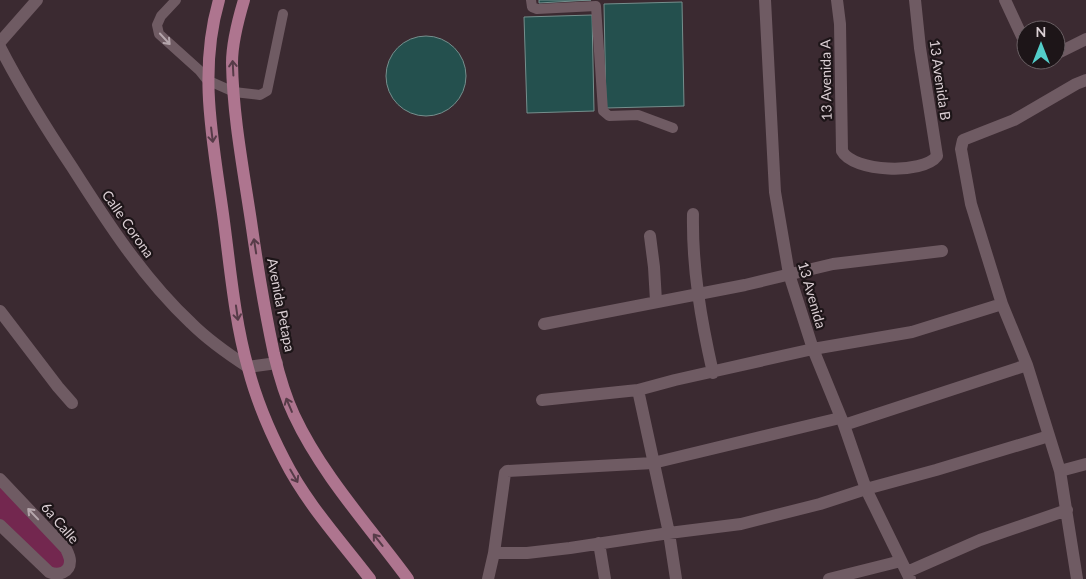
<svg xmlns="http://www.w3.org/2000/svg" width="1086" height="579" font-family="Lato,sans-serif">
  <rect width="100%" height="100%" fill="#3b2a31"/>
  <!-- green -->
  <path fill="#73274f" d="M0 480 69 556 58 574 0 525Z"/>
  <!-- building -->
  <path fill="#24504e" stroke="#758f8d" d="M539 0H591L539 3Z
    M682 2 684 106 606 108 604 4Z
    M592 15 594 111 527 113 524 17Z
    M386 76a40 40 0 1 1 80 0a40 40 0 1 1-80 0Z"/>
  <g fill="none" stroke-linecap="round" stroke-linejoin="round">
    <!-- service -->
    <path stroke="#6f5b63" stroke-width="10" d="M176 0 161 16 157 25 159 34 199 70 207 80 234 92 260 95 267 91 283 14
      M531 0 532 7 537 9 596 6 603 111 609 116 638 115 673 128"/>
    <!-- minor -->
    <path stroke="#6f5b63" stroke-width="12" d="M765 0 775 192 789 274 813 349 844 425 866 489 910 579
      M837 0 840 24 842 151C853 172 923 175 937 156L920 48 915 0
      M1005 0 1026 45
      M0 42 37 0
      M1056 54 1086 39
      M1033 60 1037 63 1043 60
      M693 214C692 268 701 320 713 373
      M650 236 654 267 656 301
      M0 311 58 387 72 403
      M544 324 745 285 833 264 942 251
      M638 390 669 533 676 579
      M542 400 638 390 675 380 813 349 912 332 1002 304
      M844 425 1027 365
      M1060 471 1086 464
      M0 479 66 549C68 553 70 557 70 561 70 573 58 576 49 572L0 525
      M599 543 605 579
      M494 553H527L570 548 669 533 741 524 820 504 866 489 936 470 1049 436
      M907 572 980 540 1067 510
      M488 579 494 553 505 473 507 471 653 463 840 418
      M829 579 901 561
      M1077 579 1060 471 1027 365 1002 304 971 204 961 149 963 140 1014 120 1076 84 1086 80"/>
    <!-- tertiary -->
    <path stroke="#6f5b63" stroke-width="12" d="M0 47C21 88 46 128 72 167 107 222 143 278 191 323 208 340 228 354 248 367L277 363"/>
    <!-- primary -->
    <path stroke="#ae758f" stroke-width="12" d="M219 0C198 72 213 141 223 214 230 265 234 318 248 368 256 399 269 430 284 459 306 503 341 541 370 579
      M244 0C238 20 232 42 232 63 233 118 244 173 252 228 258 270 265 312 274 354 279 375 285 396 294 415 322 475 369 526 408 579"/>
  </g>
  <!-- one-way arrows -->
  <defs><path id="oneway-shaft" d="M-6 0H5M1.5-3L5.5 0L1.5 3" fill="none" stroke-width="1.6" stroke-linecap="round" stroke-linejoin="round" transform="scale(1.25)"/></defs>
  <g stroke="#b5a6ac">
    <use href="#oneway-shaft" transform="translate(165 39) rotate(47)"/>
    <use href="#oneway-shaft" transform="translate(33 514) rotate(-134)"/>
  </g>
  <g stroke="#573b48">
    <use href="#oneway-shaft" transform="translate(233 68) rotate(-93)"/>
    <use href="#oneway-shaft" transform="translate(212 135) rotate(83)"/>
    <use href="#oneway-shaft" transform="translate(255 246) rotate(-99)"/>
    <use href="#oneway-shaft" transform="translate(237 313) rotate(82)"/>
    <use href="#oneway-shaft" transform="translate(289 405) rotate(-113)"/>
    <use href="#oneway-shaft" transform="translate(294 476) rotate(60)"/>
    <use href="#oneway-shaft" transform="translate(378 540) rotate(-128)"/>
  </g>
  <g text-anchor="middle" stroke-width="4.5" stroke-linejoin="round" paint-order="stroke">
    <!-- street labels -->
    <g font-size="14" fill="#dbcfd4" stroke="#1d1518">
      <text transform="translate(826 80) rotate(-91)" y="5">13 Avenida A</text>
      <text transform="translate(940 80) rotate(82)" y="5">13 Avenida B</text>
      <text transform="translate(128 224) rotate(55)" y="5">Calle Corona</text>
      <text transform="translate(812 295) rotate(74)" y="5">13 Avenida</text>
      <text transform="translate(281 305) rotate(79)" y="5">Avenida Petapa</text>
      <text transform="translate(60 523) rotate(49)" y="5">6a Calle</text>
    </g>
  </g>
  <!-- north arrow -->
  <g transform="translate(1041 45)"><circle r="24" fill="#1d1518" stroke="#695f63"/>
  <path d="M0-4L9 19L0 12L-9 19Z" fill="#53cdc9"/>
  <text y="-8" font-size="14" font-weight="bold" text-anchor="middle" fill="#dbcfd4">N</text>
  </g>
</svg>
